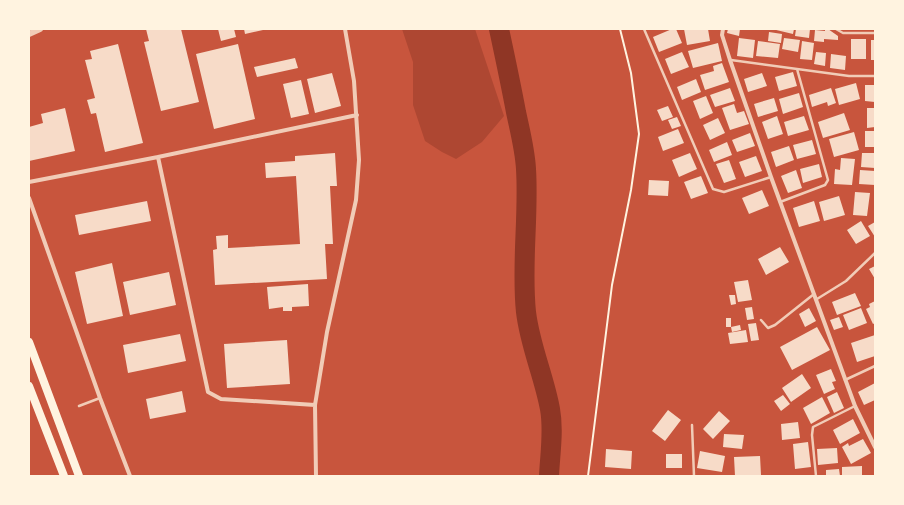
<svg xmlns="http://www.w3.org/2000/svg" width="904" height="505" font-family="'Golos Text',sans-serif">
  <rect width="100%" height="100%" fill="#c8553d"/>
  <!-- green -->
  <path fill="#ae4732" d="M402 29H475L504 116 482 142 456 159 442 152 425 141 413 105V62Z"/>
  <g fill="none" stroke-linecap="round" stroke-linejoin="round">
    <!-- river -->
    <path stroke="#8f3625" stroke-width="20" d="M499 29C505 57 511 85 516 112 520 131 525 150 526 169 529 217 521 265 526 312 530 346 544 376 550 409 554 431 550 454 549 476"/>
  </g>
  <!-- building -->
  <path fill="#f7dbc8" d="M146 29H181L199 102 161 111 144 42 149 41Z
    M218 29H234L236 37 221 41Z
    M244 29H263V30L245 34Z
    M672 29H676L682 43 659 52 653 37Z
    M684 29H708L710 41 687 45Z
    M728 29H740L739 36 727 33Z
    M772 29H794L793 34Z
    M796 29H810L809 38 795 36Z
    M825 29H828L838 36V40L824 39V42L814 41 815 30 825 31Z
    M769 32 782 34 781 43 768 41Z
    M739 38 755 40 753 58 737 56Z
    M784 38 800 40 798 52 782 49Z
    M851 39H866V59H851Z
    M871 40H875V60H871Z
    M758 41 780 44 778 58 756 56Z
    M802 41 814 43 812 60 800 59Z
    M718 43 722 61 693 68 688 51Z
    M118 44 143 143 105 152 96 113 91 114 87 100 95 98 85 60 92 59 90 51Z
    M238 44 255 119 214 129 196 54Z
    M682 52 689 67 671 74 665 59Z
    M816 52 826 53 825 66 814 64Z
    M831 54 846 56 845 70 830 68Z
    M295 58 298 68 257 77 254 67Z
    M722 63 729 82 705 90 700 75 714 71 713 66Z
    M793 72 797 86 779 91 775 77Z
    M332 73 341 106 315 113 307 79Z
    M762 73 767 86 748 92 744 79Z
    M696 79 701 92 682 100 677 87Z
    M301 80 309 114 291 118 283 84Z
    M856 83 860 99 839 105 835 89Z
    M865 85H875V102L865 101Z
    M730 88 735 101 715 107 710 95Z
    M831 88 836 103 828 106 827 102 812 107 809 95Z
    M799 93 803 107 783 114 779 99Z
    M706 96 713 113 700 119 693 101Z
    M774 98 778 111 758 117 754 104Z
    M734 104 737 113 744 111 749 124 730 130 722 108Z
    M668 106 673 117 662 121 657 110Z
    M65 108 75 151 29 161V127L43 123 41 114Z
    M867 108H875V127L867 128Z
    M844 113 850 130 823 138 818 122Z
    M777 116 783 134 768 139 762 122Z
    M804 116 809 130 788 136 784 122Z
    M677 117 681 126 672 129 668 120Z
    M718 118 725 133 710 140 703 125Z
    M678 129 684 143 663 151 658 137Z
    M865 131H875V147H865Z
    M854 132 859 150 834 157 829 139Z
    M750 133 755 146 737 152 732 140Z
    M812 140 816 154 797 159 793 145Z
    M727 142 732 155 714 162 709 150Z
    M789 146 794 160 776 167 771 152Z
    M335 153 337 186H330L333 244H325L327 279 215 285 213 250 217 249 216 236 228 235V248L300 244 296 176 266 178 265 163 295 161V156Z
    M690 153 697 169 679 177 672 160Z
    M862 153H875V168L861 167Z
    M756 156 762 171 745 177 739 162Z
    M841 158 855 159 852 185 834 184 835 169 840 170Z
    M729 160 736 179 724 183 716 164Z
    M819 164 822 177 803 183 800 169Z
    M796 170 802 188 788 193 781 176Z
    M860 170 875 171V185L859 184Z
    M701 176 708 193 691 199 684 182Z
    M649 180 669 181 668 196 648 195Z
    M762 190 769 206 749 214 742 198Z
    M855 192 870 193 867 216 853 215Z
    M839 196 845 215 824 221 819 202Z
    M147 201 151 221 79 235 75 215Z
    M814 201 820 221 799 227 793 208Z
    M861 221 870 236 856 244 847 230Z
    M875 222V237L868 226Z
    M780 247 789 262 766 275 758 259Z
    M112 263 123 316 87 324 75 272Z
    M875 266V279L869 269Z
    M169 272 176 305 130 315 123 282Z
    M748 280 752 300 738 302 734 282Z
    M308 284 309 306 292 307V311H283V307L269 309 267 287Z
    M855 293 861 306 837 315 832 302Z
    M729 295H735L736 304 731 305Z
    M875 301V323L873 324 866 309 870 307 869 304Z
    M752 307 754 319 747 320 745 308Z
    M809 308 816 321 805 327 799 314Z
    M861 308 867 323 849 330 843 315Z
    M839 317 843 327 834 330 830 320Z
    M726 318H731V327H726Z
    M756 323 759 340 751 341 748 324Z
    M740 325 741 330 732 332 731 327Z
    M817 327 830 350 792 370 780 347Z
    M746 330 748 342 730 344 728 333Z
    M180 334 186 361 128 373 123 345Z
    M875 335V356L857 362 851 343Z
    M287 340 290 384 227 388 224 344Z
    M831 369 836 381 832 382 835 389 824 394 816 375Z
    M802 374 811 388 791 402 782 388Z
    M875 383V400L864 405 858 392Z
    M182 391 186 412 150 419 146 399Z
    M837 392 844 408 834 413 827 397Z
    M783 395 790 404 781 411 774 401Z
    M822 397 830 413 811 424 803 408Z
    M668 410 681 420 665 441 652 431Z
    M719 411 730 421 713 439 703 429Z
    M853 419 860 433 840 444 833 430Z
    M798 422 800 438 782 440 781 424Z
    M724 434 744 435 742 449 723 447Z
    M863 439 871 453 851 464 842 447 848 443 849 446Z
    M808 442 811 467 795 469 793 444Z
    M837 448 838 463 818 465 817 449Z
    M606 449 632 451 631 469 605 467Z
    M700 451 725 456 722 472 697 468Z
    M666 454H682V468H666Z
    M760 456 761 475 735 476 734 457Z
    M862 466V476H842V467Z
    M839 469 840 476H826V470Z"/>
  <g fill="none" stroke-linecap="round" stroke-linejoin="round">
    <!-- path -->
    <path stroke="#fff3e0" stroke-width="2" d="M588 476 612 285 631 190 639 134 631 73 620 29"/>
    <!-- service -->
    <path stroke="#f1ccb7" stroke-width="2.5" d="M644 29 713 189 724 192 771 177
      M836 29 843 33H875
      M731 60 849 76H875
      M780 202 825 185 828 180 797 69
      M817 299 846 281 875 253
      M761 320 768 328 775 325 814 294
      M845 380 875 366
      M79 406 100 398
      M692 425 694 476
      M816 476 812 435 813 427 855 406"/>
    <!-- minor -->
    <path stroke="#f1ccb7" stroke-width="4" d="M723 29 722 35 730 60 771 177 855 406 875 447
      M158 157 208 392 221 399 315 405
      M29 182 158 157 357 115
      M29 198 100 398 130 476
      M316 476 315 405 327 332 356 200 359 160 354 81 345 29"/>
    <!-- tertiary -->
    <path stroke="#f1ccb7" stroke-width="6" d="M29 34 40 29"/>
    <!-- trunk -->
    <path stroke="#fff3e0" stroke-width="8" d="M29 342 79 476
      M29 386 64 476"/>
  </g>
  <!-- border -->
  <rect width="904" height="505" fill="none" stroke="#fff3e0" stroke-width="60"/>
</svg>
